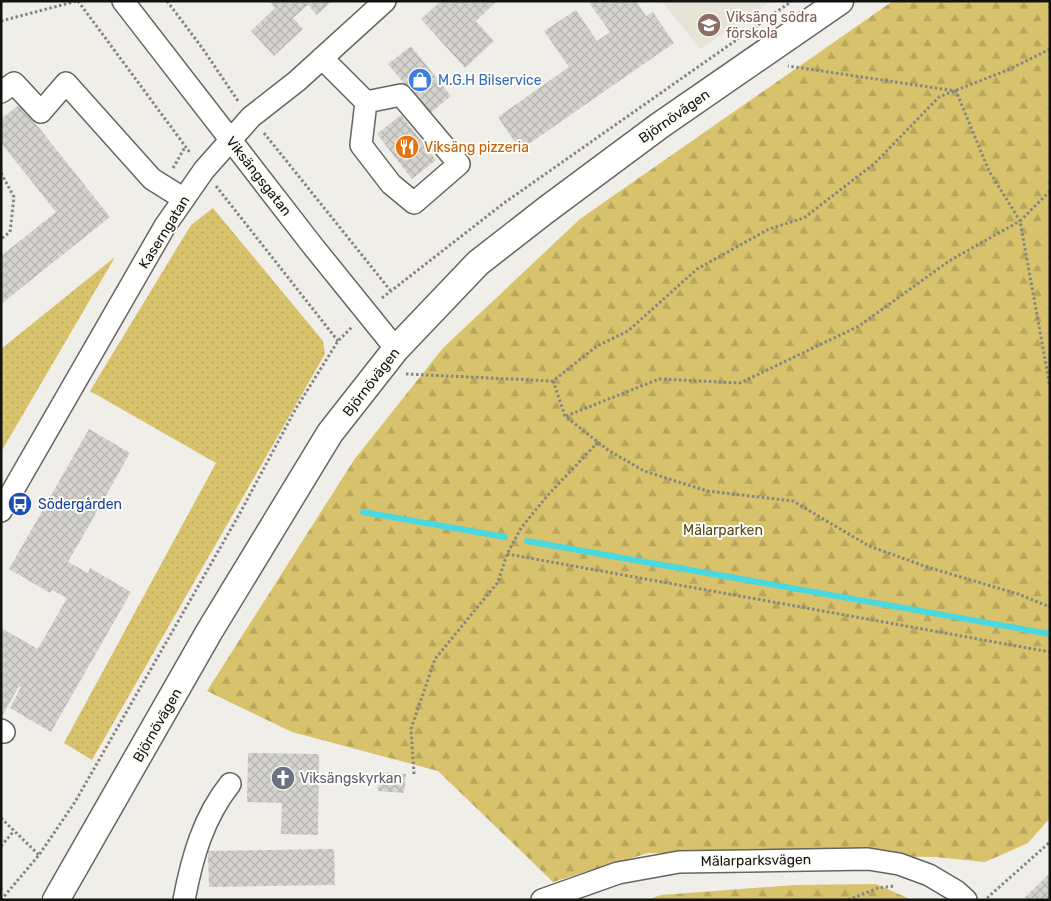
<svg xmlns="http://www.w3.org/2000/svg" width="1051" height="901" font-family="Rubik,sans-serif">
  <defs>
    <pattern id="forest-firs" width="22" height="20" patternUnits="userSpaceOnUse" patternTransform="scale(1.25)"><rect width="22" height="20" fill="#d8c36c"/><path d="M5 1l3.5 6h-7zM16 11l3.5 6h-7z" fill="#b8a65d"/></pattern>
    <pattern id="park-dots" width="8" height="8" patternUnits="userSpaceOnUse" patternTransform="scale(1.25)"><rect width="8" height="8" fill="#d8c36c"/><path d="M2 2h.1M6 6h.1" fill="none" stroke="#b8a65d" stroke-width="1.8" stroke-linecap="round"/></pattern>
    <pattern id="building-cross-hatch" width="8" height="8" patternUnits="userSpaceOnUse" patternTransform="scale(1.25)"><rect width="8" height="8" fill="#d4d3ce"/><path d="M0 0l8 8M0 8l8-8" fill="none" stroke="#b5b4b0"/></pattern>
  </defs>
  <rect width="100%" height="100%" fill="#efeee9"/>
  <!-- built -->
  <path fill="#e6e3d7" d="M661 1H771L701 49Z"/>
  <!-- forest -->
  <path fill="url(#forest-firs)" d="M893 1H1050V818L1028 843 985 862 935 857 648 853 553 882 438 771 292 732 207 691 354 460 443 348 580 219Z
    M876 884 912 900H646L661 895 794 885Z"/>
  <!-- park -->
  <path fill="url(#park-dots)" d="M213 208 323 341 325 354 92 760 64 743 216 463 90 391 191 225Z
    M115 257 1 452V349Z"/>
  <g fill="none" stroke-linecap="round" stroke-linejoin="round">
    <!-- stream -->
    <path stroke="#4ad9e0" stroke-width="6" d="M363 512 505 537
      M527 541 1050 634"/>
  </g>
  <!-- building -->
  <path fill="url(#building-cross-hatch)" d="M269 1H332L317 15 308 5 293 18 303 29 274 56 251 31 275 8Z
    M441 1H497L476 21 494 41 465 68 421 19Z
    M588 1H636L646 16 653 12 674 43 520 150 498 117 569 67 544 31 576 10 597 41 610 32Z
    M411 46 451 96 429 114 388 64Z
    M20 104 110 217 1 304V256L56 212 1 143V119Z
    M401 115 436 160 412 179 377 134Z
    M89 429 130 453 68 562 88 573 90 568 131 592 51 732 10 708 21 687 19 686 1 718V628L38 649 67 598 52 590 50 593 9 569Z
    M248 753 319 754 318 835 281 834 282 803 247 802Z
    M379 772 406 774 404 793 378 791Z
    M334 849 335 885 209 887 208 851Z
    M1050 873V900H1024L1023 899Z"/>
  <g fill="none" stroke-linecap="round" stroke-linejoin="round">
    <!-- minor casing -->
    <g stroke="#666561" stroke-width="24">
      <path id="minor" d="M123 1 312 245 396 349
        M322 58 366 102 361 145 391 184 414 203 459 164 401 95 366 102
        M1 92 14 83 41 112 66 83 152 179 184 199
        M1 511 165 226 204 170 251 117 297 81 385 1
        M1 730 4 732
        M184 900C192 858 203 818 230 784
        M542 900 618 873 679 862 868 859 899 864 929 875 956 891 966 900"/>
    </g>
    <!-- major casing -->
    <g stroke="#666561" stroke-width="29">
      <path id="major" d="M56 900 209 632 330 433 396 349 478 263 546 210 659 126 840 1"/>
    </g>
    <!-- path -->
    <path stroke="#868582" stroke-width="3" stroke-dasharray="2.5 2.5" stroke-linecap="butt" d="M78 1 191 154
      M167 1 203 49 238 101
      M1 21 77 1
      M1050 49 1010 69 939 97 875 163 804 218 769 229 697 269 628 331 597 346 553 381 565 416 608 450 644 471 707 491 793 501 869 546 927 567 1018 594 1050 607
      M264 133 390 290
      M173 168 185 147
      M1 173 14 197 10 232 1 239
      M216 186 338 341
      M1050 191 1020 221 1050 387
      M382 298 504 203 792 1
      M406 374 553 381
      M566 416 659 379 740 383 859 326 949 261 1020 221 989 171 956 91 788 66
      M507 554 1050 652
      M414 774 411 729 435 659 498 582 507 554 521 528 548 495 598 442
      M1 818 39 855
      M1 846 13 832
      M987 898 1050 842
      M1 900 39 855 75 802 240 513 295 410 338 341 352 327
      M848 900 878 888 894 886"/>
    <!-- minor -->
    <use href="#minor" stroke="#fff" stroke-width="21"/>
    <!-- major -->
    <use href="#major" stroke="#fff" stroke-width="26"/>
  </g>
  <!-- icons -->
  <defs>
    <g id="school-disc" transform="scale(1.25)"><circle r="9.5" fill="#8d6e63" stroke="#fdfcf7"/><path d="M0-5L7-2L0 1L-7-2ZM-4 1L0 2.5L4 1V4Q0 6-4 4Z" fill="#fff"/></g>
    <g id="shop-disc" transform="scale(1.25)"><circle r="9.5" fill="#3f7fe0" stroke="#fdfcf7"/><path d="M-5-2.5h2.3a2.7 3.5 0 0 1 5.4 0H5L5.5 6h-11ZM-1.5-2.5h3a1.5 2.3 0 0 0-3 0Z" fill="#fff"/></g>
    <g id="restaurant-disc" transform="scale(1.25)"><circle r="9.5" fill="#e8710a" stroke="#fdfcf7"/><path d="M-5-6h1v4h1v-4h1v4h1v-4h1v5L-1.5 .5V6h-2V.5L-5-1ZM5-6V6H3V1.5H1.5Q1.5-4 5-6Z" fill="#fff"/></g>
    <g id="bus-disc" transform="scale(1.25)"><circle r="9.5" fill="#1a4fb4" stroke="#fdfcf7"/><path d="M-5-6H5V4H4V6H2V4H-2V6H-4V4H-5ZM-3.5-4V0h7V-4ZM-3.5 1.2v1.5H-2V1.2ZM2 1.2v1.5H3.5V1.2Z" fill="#fff"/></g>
    <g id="church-disc" transform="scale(1.25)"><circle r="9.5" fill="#6b7280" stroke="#fdfcf7"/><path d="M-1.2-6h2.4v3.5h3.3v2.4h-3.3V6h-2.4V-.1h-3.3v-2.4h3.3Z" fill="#fff"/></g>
  </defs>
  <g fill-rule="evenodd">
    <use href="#school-disc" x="709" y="25"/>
    <use href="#shop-disc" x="420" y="80"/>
    <use href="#restaurant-disc" x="407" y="147"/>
    <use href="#bus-disc" x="20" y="504"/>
    <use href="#church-disc" x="283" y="778"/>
  </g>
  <g text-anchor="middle" stroke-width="4" stroke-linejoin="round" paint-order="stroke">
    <!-- education labels -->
    <g font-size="14" fill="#785e54" stroke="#fdfcf7" text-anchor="start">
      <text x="726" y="22">Viksäng södra<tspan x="726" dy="16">förskola</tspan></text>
    </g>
    <!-- shop labels -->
    <g font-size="14" fill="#366cbe" stroke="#fdfcf7" text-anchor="start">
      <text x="438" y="85">M.G.H Bilservice</text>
    </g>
    <!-- street labels -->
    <g font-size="14" fill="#121210" stroke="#fdfcf7">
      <text transform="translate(674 116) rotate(-35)" y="5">Björnövägen</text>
      <text transform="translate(259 176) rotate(52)" y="5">Viksängsgatan</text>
      <text transform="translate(164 232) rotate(-58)" y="5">Kaserngatan</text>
      <text transform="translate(371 382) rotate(-52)" y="5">Björnövägen</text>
      <text transform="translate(157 725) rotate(-60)" y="5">Björnövägen</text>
      <text transform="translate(756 860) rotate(-1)" y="5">Mälarparksvägen</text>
    </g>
    <!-- food labels -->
    <g font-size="14" fill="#c56008" stroke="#fdfcf7" text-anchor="start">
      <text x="424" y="152">Viksäng pizzeria</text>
    </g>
    <!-- transit labels -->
    <g font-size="14" fill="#164399" stroke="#fdfcf7" text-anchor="start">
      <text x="38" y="509">Södergården</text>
    </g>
    <!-- park labels -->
    <g font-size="14" fill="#544a22" stroke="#fdfcf7">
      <text x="723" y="535">Mälarparken</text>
    </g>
    <!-- worship labels -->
    <g font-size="14" fill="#5b616d" stroke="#fdfcf7" text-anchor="start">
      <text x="300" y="783">Viksängskyrkan</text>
    </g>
  </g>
  <!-- border -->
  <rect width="1051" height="901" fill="none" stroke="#121210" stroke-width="5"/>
</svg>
